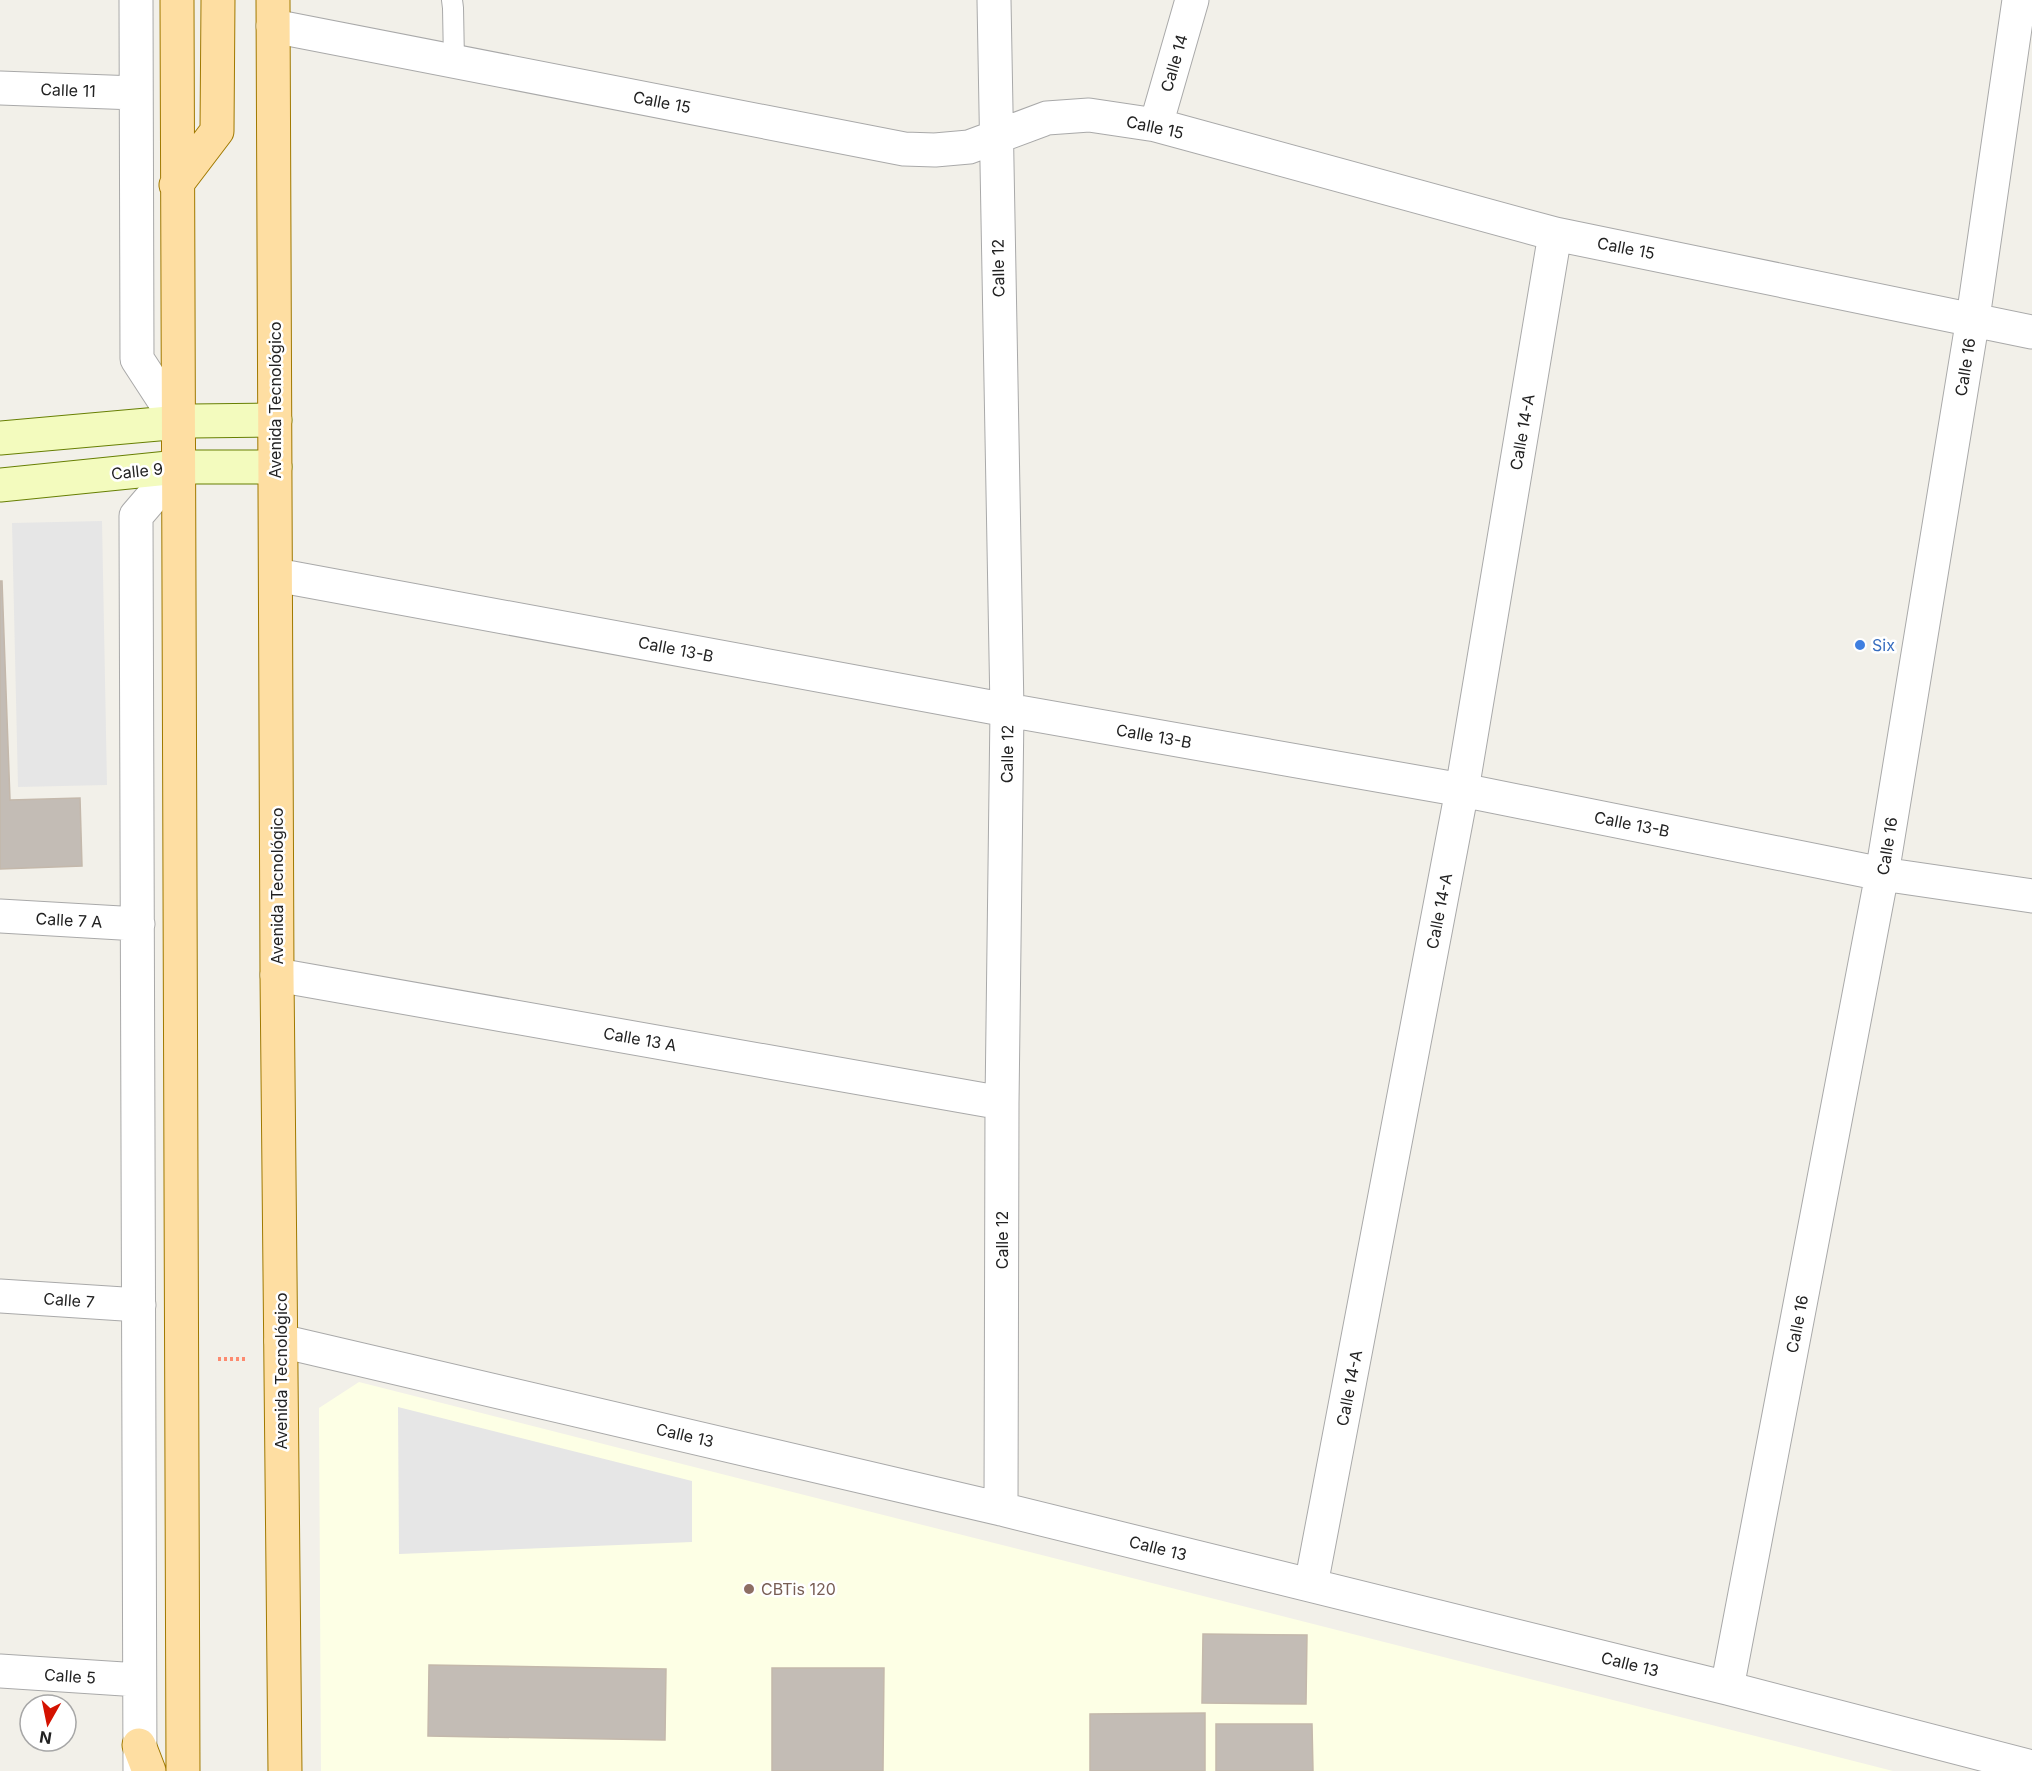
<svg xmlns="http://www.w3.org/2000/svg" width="2032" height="1771" font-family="Inter,sans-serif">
  <rect width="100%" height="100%" fill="#f2f0e9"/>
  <!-- education -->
  <path fill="#fdffe5" d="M359 1382 1893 1771H321L319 1408Z"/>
  <!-- parking -->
  <path fill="#e6e6e6" d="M102 521 107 785 18 787 12 523Z
    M398 1407 692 1481V1542L399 1554Z"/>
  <!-- building -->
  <path fill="#c3bcb5" stroke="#c4b8ab" stroke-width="1.5" d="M0 581H2L10 800 80 798 82 866 0 869Z
    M1203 1634 1307 1635 1306 1704 1202 1703Z
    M429 1665 666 1669 665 1740 428 1736Z
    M772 1668H884L883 1771H772Z
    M1205 1713V1771H1090V1714Z
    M1216 1724H1312L1313 1771H1216Z"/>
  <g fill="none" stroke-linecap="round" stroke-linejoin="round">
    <!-- lane casing -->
    <g stroke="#a9a9a9" stroke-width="22">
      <path id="lane" d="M452 0 453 8 454 61"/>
    </g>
    <!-- street casing -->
    <g stroke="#a9a9a9" stroke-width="35">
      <path id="street" d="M136 0 137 359 178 422
        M994 0 1007 710 1002 1103 1001 1509
        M273 26 904 149 935 150 969 147 1047 118 1089 115 1156 125 1555 234 2032 332
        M0 88 136 93
        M1156 125 1192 0
        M276 575 1007 710 1462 790 1882 874 2032 896
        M0 916 138 924
        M277 975 1002 1103
        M0 1296 139 1305
        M281 1341 1001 1509 1727 1688 2032 1767
        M1311 1585 1462 790 1555 234
        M0 1671 139 1680
        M1727 1688 1882 874 1973 318 2019 0
        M140 1771 136 516 178 467"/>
    </g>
    <!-- secondary casing -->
    <g stroke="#677f03" stroke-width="35">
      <path id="secondary" d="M0 438 192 421 275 420
        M0 485 178 467H275"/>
    </g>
    <!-- primary casing -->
    <g stroke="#a07900" stroke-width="35">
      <path id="primary" d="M177 0 183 1771
        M273 0 277 975 285 1771
        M176 185 217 131 218 0
        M139 1745 149 1771"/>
    </g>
    <!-- path -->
    <path stroke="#fd8a6f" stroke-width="4" stroke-dasharray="3 3" stroke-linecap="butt" d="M218 1359H246"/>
    <!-- lane -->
    <use href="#lane" stroke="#fff" stroke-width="20"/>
    <!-- street -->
    <use href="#street" stroke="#fff" stroke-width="33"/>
    <!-- secondary -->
    <use href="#secondary" stroke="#f3fbbe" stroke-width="33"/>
    <!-- primary -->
    <use href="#primary" stroke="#fedea2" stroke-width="33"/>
  </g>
  <!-- markers -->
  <circle fill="#3f7fe0" stroke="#fff" stroke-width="2" cx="1860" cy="645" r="6"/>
  <circle fill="#8d6e63" stroke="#fff" stroke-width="2" cx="749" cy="1589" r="6"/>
  <g text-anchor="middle" stroke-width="5" stroke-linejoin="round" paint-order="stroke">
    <!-- street labels -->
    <g font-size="16" fill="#222" stroke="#fff">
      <text transform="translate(1174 63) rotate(-74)" y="6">Calle 14</text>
      <text transform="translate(68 90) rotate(2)" y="6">Calle 11</text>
      <text transform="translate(662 102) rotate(11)" y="6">Calle 15</text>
      <text transform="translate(1155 127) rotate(12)" y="6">Calle 15</text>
      <text transform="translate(1626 248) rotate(11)" y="6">Calle 15</text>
      <text transform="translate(998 268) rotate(-91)" y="6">Calle 12</text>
      <text transform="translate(1965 367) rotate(-81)" y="6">Calle 16</text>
      <text transform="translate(275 400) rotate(-90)" y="6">Avenida Tecnológico</text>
      <text transform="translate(1522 432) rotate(-80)" y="6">Calle 14-A</text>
      <text transform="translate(137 471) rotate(-6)" y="6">Calle 9</text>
      <text transform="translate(676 649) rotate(11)" y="6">Calle 13-B</text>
      <text transform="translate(1154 736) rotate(10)" y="6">Calle 13-B</text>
      <text transform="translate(1007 754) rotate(-89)" y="6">Calle 12</text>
      <text transform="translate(1632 824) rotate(11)" y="6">Calle 13-B</text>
      <text transform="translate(1887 846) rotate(-81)" y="6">Calle 16</text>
      <text transform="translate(277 886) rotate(-90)" y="6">Avenida Tecnológico</text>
      <text transform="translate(1439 911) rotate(-79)" y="6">Calle 14-A</text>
      <text transform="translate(69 920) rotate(3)" y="6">Calle 7 A</text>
      <text transform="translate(640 1039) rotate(10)" y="6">Calle 13 A</text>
      <text transform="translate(1002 1240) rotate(-90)" y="6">Calle 12</text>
      <text transform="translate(69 1300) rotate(4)" y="6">Calle 7</text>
      <text transform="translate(1797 1324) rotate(-79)" y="6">Calle 16</text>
      <text transform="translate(281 1371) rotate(-90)" y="6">Avenida Tecnológico</text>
      <text transform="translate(1349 1388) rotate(-79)" y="6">Calle 14-A</text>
      <text transform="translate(685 1435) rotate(13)" y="6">Calle 13</text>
      <text transform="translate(1158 1548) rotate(14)" y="6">Calle 13</text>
      <text transform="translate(1630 1664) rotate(14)" y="6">Calle 13</text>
      <text transform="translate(70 1676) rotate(4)" y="6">Calle 5</text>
    </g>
    <!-- shop labels -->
    <g font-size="16" fill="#366cbe" stroke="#fff" text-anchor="start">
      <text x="1872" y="651">Six</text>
    </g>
    <!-- education labels -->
    <g font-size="16" fill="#785e54" stroke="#fff" text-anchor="start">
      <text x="761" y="1595">CBTis 120</text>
    </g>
  </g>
  <!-- north arrow -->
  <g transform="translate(48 1723) rotate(189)"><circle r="28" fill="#ffffff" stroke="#a7a7a7" stroke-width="1.5"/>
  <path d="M0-4.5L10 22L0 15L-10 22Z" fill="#d41200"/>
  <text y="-9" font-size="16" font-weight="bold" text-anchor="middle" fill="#222222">N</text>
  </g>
</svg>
